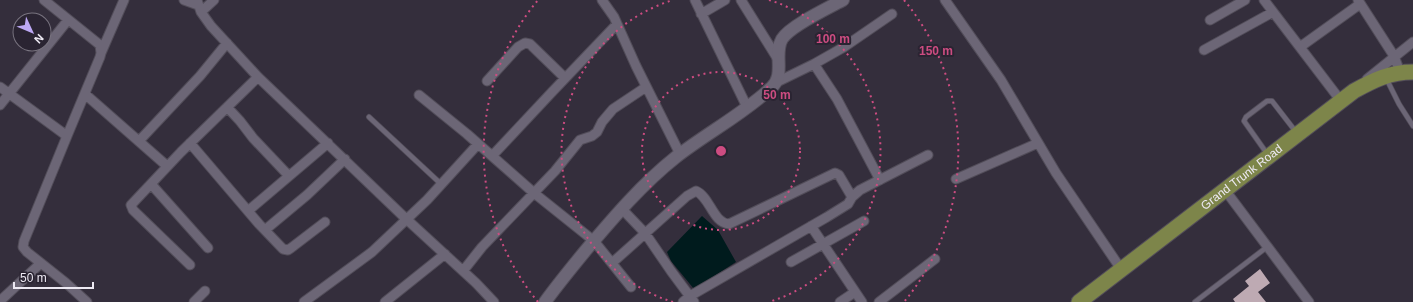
<svg xmlns="http://www.w3.org/2000/svg" width="1413" height="302" font-family="Arial,sans-serif">
  <rect width="100%" height="100%" fill="#342e3c"/>
  <!-- water -->
  <path fill="#001b1d" d="M702 216 718 230 736 262 694 289 671 261 667 252Z"/>
  <!-- building -->
  <path fill="#beaab3" d="M1260 269 1270 283 1258 292 1266 302H1235L1233 299 1249 286 1245 281Z"/>
  <g fill="none" stroke-linecap="round" stroke-linejoin="round">
    <!-- service casing -->
    <g stroke="#524d59" stroke-width="6">
      <path id="service" d="M1386 78 1399 104 1413 126
        M369 117 441 184
        M1268 155 1244 121 1246 117 1267 101H1272L1296 132
        M1195 302 1267 247"/>
    </g>
    <!-- minor casing -->
    <g stroke="#524d59" stroke-width="11">
      <path id="minor" d="M44 0 100 45 101 53 100 57 67 136
        M184 0 198 5
        M197 0 201 12 211 26 258 77 402 215 476 283 494 302
        M602 0 614 17 636 66 680 154
        M695 0 747 107
        M741 0 779 61
        M945 0 1001 80 1056 173 1121 269
        M1264 0 1341 101
        M1358 0 1394 56 1400 72
        M201 12 214 0
        M701 14 725 0
        M1210 20 1245 0
        M1300 47 1360 4
        M1204 50 1273 12
        M101 53 124 0
        M814 64 837 99 880 180
        M1367 79 1413 42
        M487 81 518 47 525 43 530 44 565 78
        M775 83 814 64 844 47 892 14
        M0 87 67 136 24 241 23 247 27 252 66 283 87 302
        M85 94 167 166
        M419 95 467 134 534 193 594 241 631 287
        M0 105 68 20
        M227 107 240 121 253 138 289 176
        M139 141 200 76 227 43
        M190 143 259 224 283 249 288 250 291 248 325 222
        M492 156 552 92 617 24
        M956 179 1038 143
        M151 184 208 248
        M1225 190 1309 302
        M622 209 645 233 671 271 694 302
        M248 211 328 143
        M811 226 862 302
        M265 230 307 195 345 159
        M791 262 864 221
        M612 263 687 196 696 191C710 197 713 223 729 224L835 173 839 175 852 197
        M190 265 133 210 131 205 181 152 258 77
        M463 271 482 247 555 171 576 145 580 140 592 136 597 132 602 122 613 109 646 87
        M0 301 41 263
        M194 302 205 291
        M304 302 372 252 427 200 478 144
        M385 302 445 254
        M683 302 690 296 827 217 848 204 852 197 860 190 928 155
        M840 302 855 292
        M879 302 935 259"/>
    </g>
    <!-- tertiary casing -->
    <g stroke="#524d59" stroke-width="14">
      <path id="tertiary" d="M545 302C558 284 572 267 586 250 614 217 642 184 676 157 707 133 743 114 771 88 786 75 773 54 782 39 790 26 828 8 843 0"/>
    </g>
    <!-- primary casing -->
    <g stroke="#524d59" stroke-width="17">
      <g id="primary">
        <path id="s1" d="M1079 302 1354 91C1374 80 1390 72 1413 72"/>
      </g>
    </g>
    <!-- service -->
    <use href="#service" stroke="#6c6676" stroke-width="4.5"/>
    <!-- minor -->
    <use href="#minor" stroke="#6c6676" stroke-width="9"/>
    <!-- tertiary -->
    <use href="#tertiary" stroke="#6c6676" stroke-width="12"/>
    <!-- primary -->
    <use href="#primary" stroke="#7d854a" stroke-width="15"/>
  </g>
  <!-- distance rings -->
  <g fill="none" stroke="#cd4c81" stroke-width="2" stroke-dasharray="2 4">
    <circle cx="721" cy="151" r="79"/>
    <path d="M673 302A158 158 0 0 1 673 0M769 0A158 158 0 0 1 769 302"/>
    <path d="M538 302A237 237 0 0 1 538 0M904 0A237 237 0 0 1 904 302"/>
  </g>
  <g text-anchor="middle" stroke-width="4" stroke-linejoin="round" paint-order="stroke">
    <!-- street labels -->
    <g font-size="12" fill="#ede9f3" stroke="#2a2432">
      <text dy="4" stroke="none"><textPath href="#s1" startOffset="205">Grand Trunk Road</textPath></text>
    </g>
  </g>
  <circle cx="721" cy="151" r="6" fill="#cd4c81" stroke="#2a2432" stroke-width="2"/>
  <g font-size="12" text-anchor="middle" font-weight="bold" fill="#cd4c81" stroke="#2a2432" stroke-width="4" stroke-linejoin="round" paint-order="stroke">
    <text x="833" y="43">100 m</text>
    <text x="936" y="55">150 m</text>
    <text x="777" y="99">50 m</text>
  </g>
  <!-- north arrow -->
  <g transform="translate(32 32) rotate(134)"><circle r="19" fill="#2a2432" stroke="#78737f"/>
  <path d="M0-3L7 15L0 10L-7 15Z" fill="#bda9f5"/>
  <text y="-6" font-size="11" font-weight="bold" text-anchor="middle" fill="#ede9f3">N</text>
  </g>
  <!-- scale -->
  <path d="M14 282v6h79v-6" fill="none" stroke="#ede9f3" stroke-width="2"/>
  <text x="20" y="282" font-size="12" fill="#ede9f3" stroke="#2a2432" stroke-width="3" paint-order="stroke">50 m</text>
</svg>
